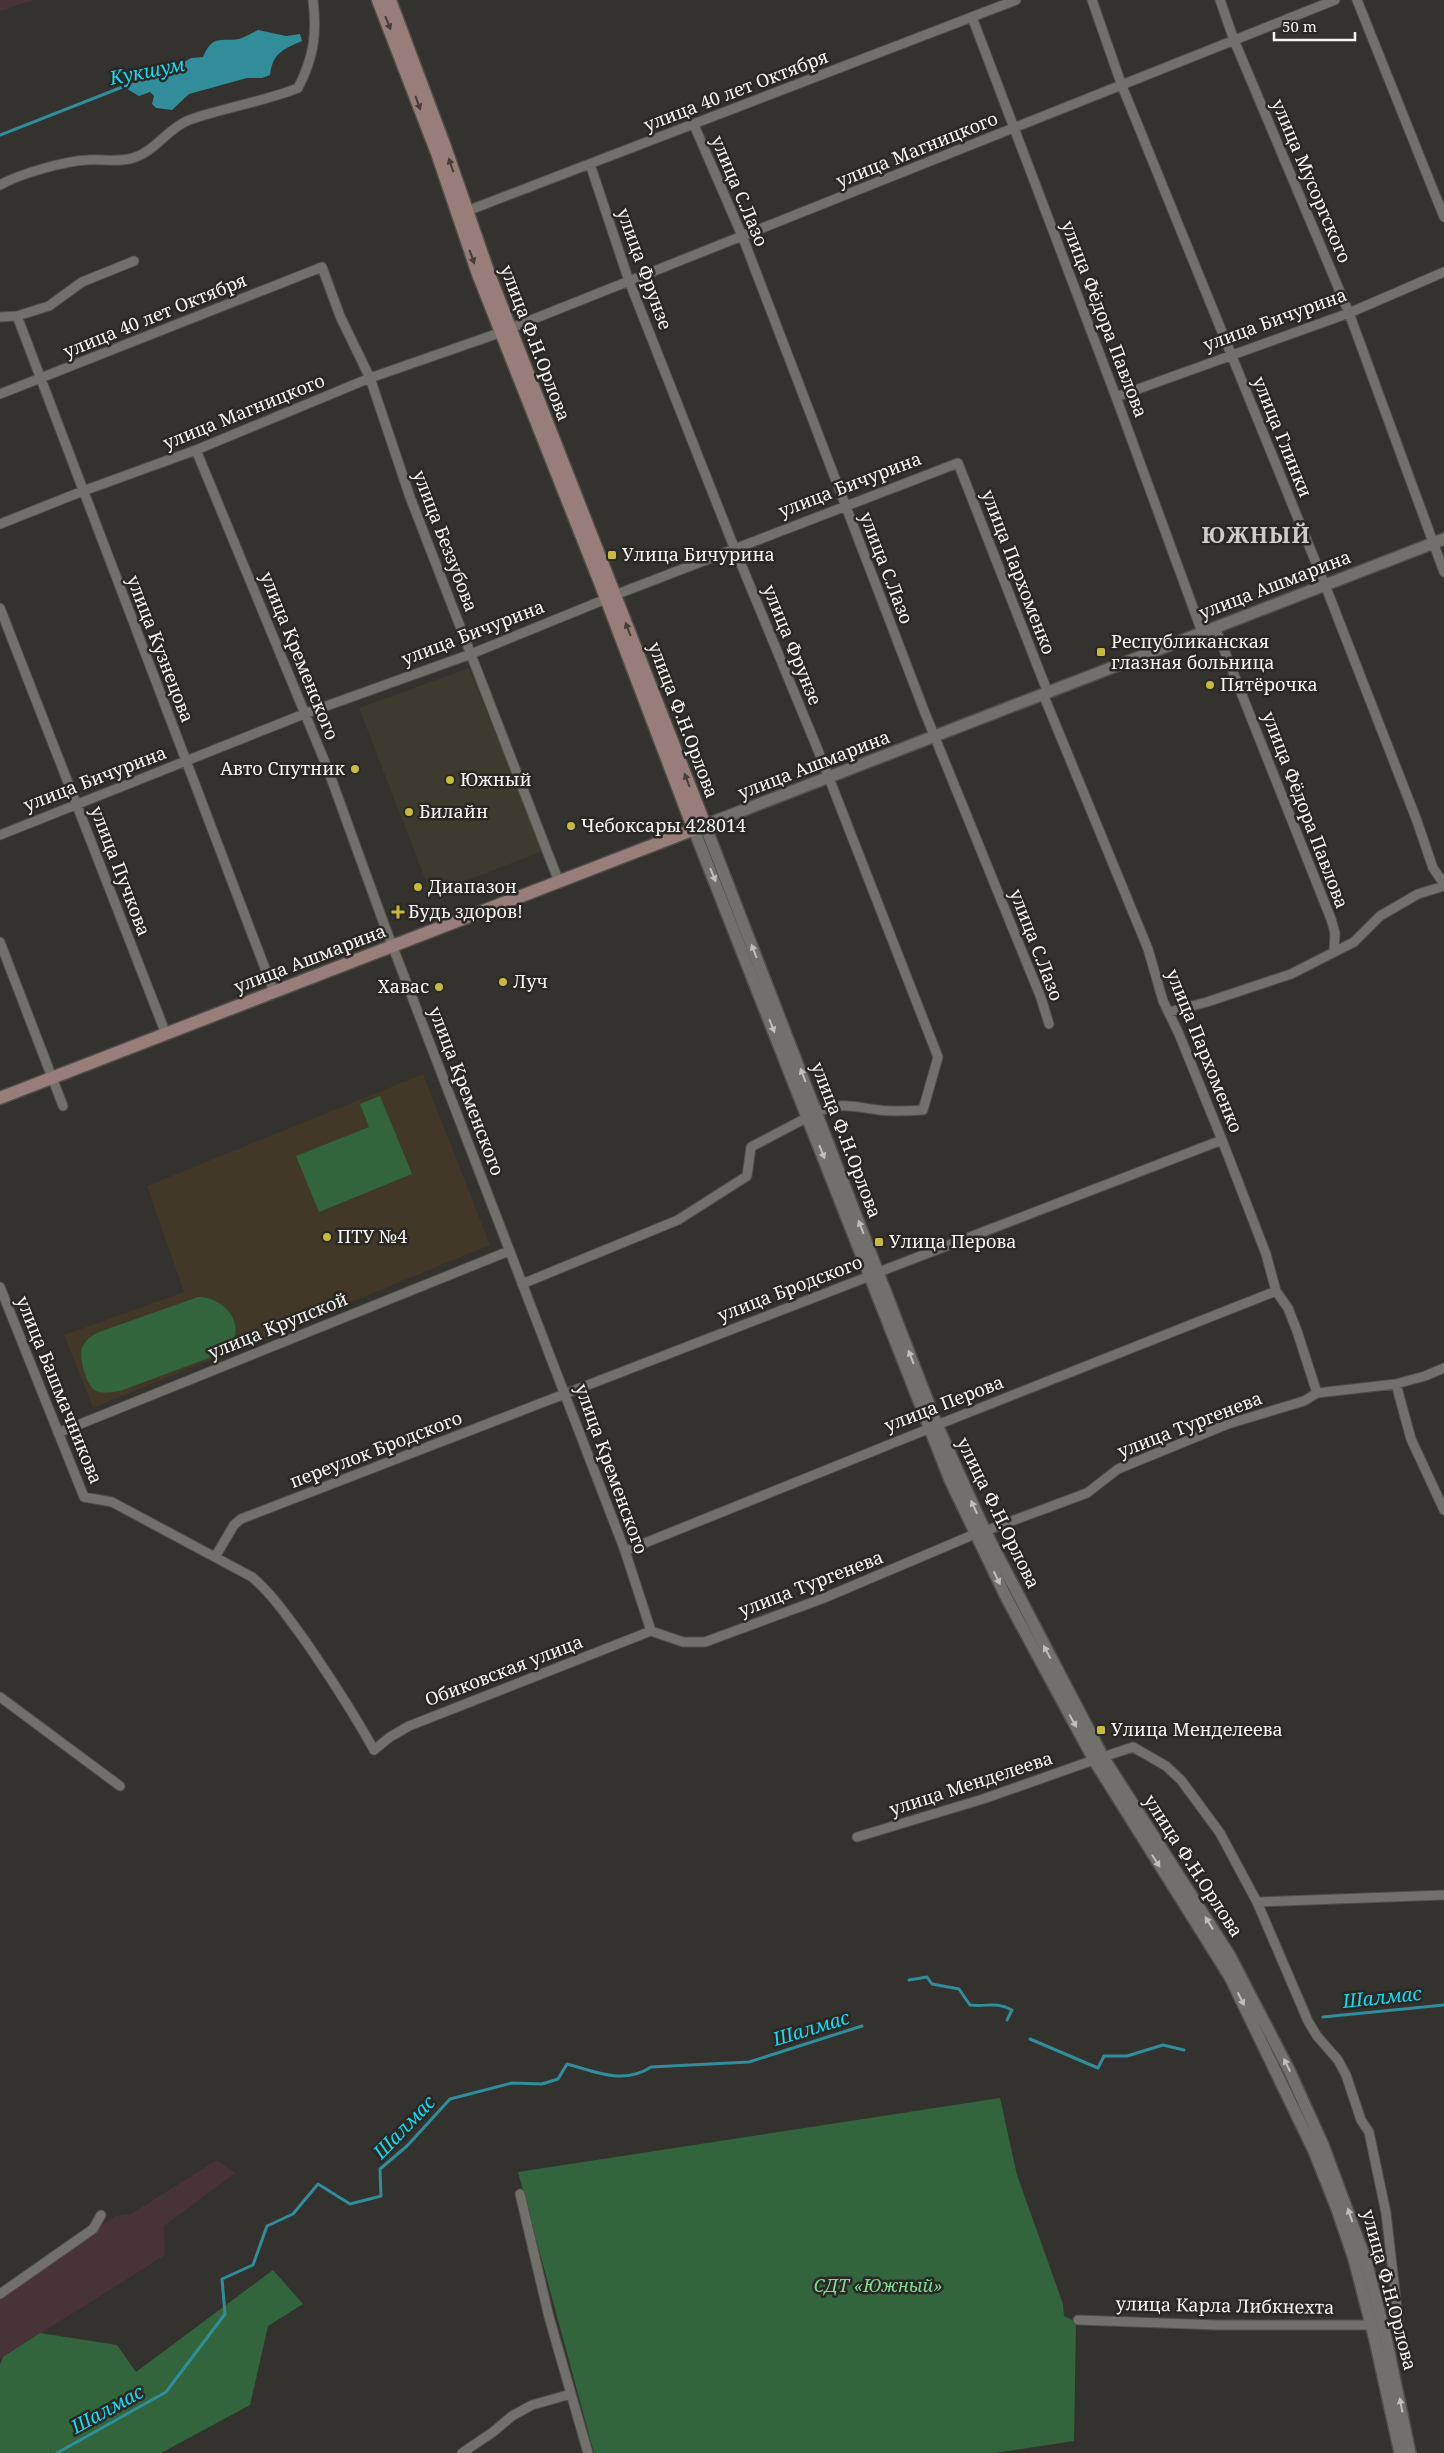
<svg xmlns="http://www.w3.org/2000/svg" width="1444" height="2453" font-family="'Noto Serif',serif">
  <rect width="100%" height="100%" fill="#33322e"/>
  <!-- built -->
  <path fill="#3d3a30" d="M469 668 543 851 431 894 359 708Z"/>
  <!-- industrial -->
  <path fill="#473338" d="M0 0H33L0 11Z
    M217 2160 235 2173 164 2226 165 2255 0 2359V2297L115 2216 131 2214Z"/>
  <!-- education -->
  <path fill="#413827" d="M423 1074 490 1245 93 1408 64 1335 184 1292 147 1186Z"/>
  <!-- green -->
  <path fill="#32653c" d="M380 1096 412 1174 319 1212 296 1156 369 1127 360 1104Z
    M198 1297C227 1297 250 1329 225 1352L120 1391C112 1392 103 1394 96 1391 86 1386 79 1358 82 1348 86 1339 91 1336 99 1332Z
    M1000 2098 1017 2175 1063 2304 1064 2316 1076 2322 1074 2441 994 2453H594L518 2172Z
    M273 2270 303 2304 268 2326 250 2405 161 2453H0V2365L3 2357 40 2333 117 2345 136 2372Z"/>
  <!-- water -->
  <path fill="#308d99" d="M258 30 286 36 300 34 302 41C284 49 273 52 270 75L262 78H247L189 94 172 110 156 108 152 104 154 96 150 92 139 96 122 86 167 72 191 58 203 57C213 34 220 42 239 39 245 37 252 33 258 30Z"/>
  <g fill="none" stroke-linecap="round" stroke-linejoin="round">
    <!-- stream -->
    <path stroke="#308d99" stroke-width="3" d="M0 135 125 86
      M909 1980 927 1977 932 1984 959 1989 970 2005C989 2007 995 2001 1012 2010L1007 2020
      M1323 2017 1444 2005
      M1030 2039 1098 2068 1104 2056H1127L1163 2045 1184 2050
      M57 2453 166 2392 225 2314 222 2279 253 2265 267 2226 293 2214 318 2184 350 2204 381 2196 380 2169 407 2146 450 2099 512 2083 542 2084 558 2079 567 2064C596 2072 624 2085 651 2067L749 2062 862 2026"/>
    <!-- minor casing -->
    <g stroke="#4f4e4b" stroke-width="11">
      <path id="minor" d="M1092 0 1122 86 1325 585 1417 821 1433 868 1444 884
        M1220 0 1234 40 1349 313 1444 572
        M1357 0 1444 217
        M972 17 1116 397 1202 632
        M694 125 743 238 925 713 1041 998 1049 1024
        M590 164 629 281 734 547 820 755 938 1057 923 1110C908 1111 894 1112 879 1110 854 1107 842 1101 817 1112
        M0 185C19 174 65 161 87 160 101 159 115 162 129 159 154 154 166 129 189 120 225 107 263 102 298 88 314 57 317 34 313 0
        M467 211 1016 0
        M17 316 274 992
        M0 317 17 316 49 306 82 282 134 261
        M511 328 1335 0
        M0 394 322 267 340 316 370 378 410 497 559 882
        M1116 397 1349 313 1444 272
        M196 450 327 767 384 924 625 1551 651 1631
        M0 524 83 491 196 450 370 378 502 332
        M615 595 958 463 1048 693
        M0 608 166 1034
        M1215 627 1331 919 1335 933 1334 951
        M1043 694 1148 949 1163 1001 1179 1034 1222 1140 1266 1254 1276 1291 1288 1308 1297 1331 1317 1393
        M0 835 304 714 471 654 606 599
        M0 942 63 1106
        M1169 1012 1207 1002 1291 974 1354 942 1380 916 1418 894 1444 886
        M879 1272 1222 1140
        M522 1284 678 1220 747 1176 751 1147 808 1117
        M0 1287 84 1497 112 1502 252 1577C273 1595 290 1620 306 1642 330 1677 353 1712 374 1750L390 1737 409 1726 651 1631
        M1396 1384 1411 1439 1444 1510
        M937 1425 1276 1291
        M58 1433 509 1251
        M985 1531 1087 1493 1118 1469 1228 1424 1304 1401 1317 1393 1396 1384 1425 1376 1444 1368
        M625 1551 928 1429
        M215 1557 234 1525 241 1519 870 1276
        M651 1631 683 1642H705L824 1598 975 1534
        M0 1697 120 1786
        M1103 1757 1133 1747 1166 1766 1181 1780 1220 1833 1257 1902 1308 2021 1317 2036 1338 2060 1346 2075 1361 2120 1369 2132 1386 2213 1400 2335
        M857 1837 983 1799 1094 1760
        M1257 1902 1444 1895
        M520 2194 549 2317 588 2453
        M0 2294 93 2229 101 2215
        M1078 2320 1217 2325H1371
        M462 2453 493 2432 512 2416 532 2405 571 2394"/>
    </g>
    <!-- tertiary casing -->
    <g stroke="#4f4e4b" stroke-width="14">
      <path id="tertiary" d="M694 830 950 1480 1006 1597 1094 1760 1230 1977 1314 2151 1337 2209 1354 2259 1375 2340 1400 2453
        M1410 2453 1386 2338 1366 2261 1323 2145 1289 2070 1230 1956 1103 1757 985 1531 937 1425 705 825 1444 539"/>
    </g>
    <!-- secondary casing -->
    <g stroke="#4f4e4b" stroke-width="15">
      <path id="secondary" d="M378 0 437 153 478 274 601 585 694 830
        M0 1098 705 825 489 274 444 144 390 0"/>
    </g>
    <!-- minor -->
    <use href="#minor" stroke="#72706b" stroke-width="9"/>
    <!-- tertiary -->
    <use href="#tertiary" stroke="#72706b" stroke-width="11"/>
    <!-- secondary -->
    <use href="#secondary" stroke="#987d7a" stroke-width="12"/>
  </g>
  <!-- one-way arrows -->
  <defs><path id="oneway-solid" d="M-6-.8H1V-3.2L6.5 0L1 3.2V.8H-6Z" transform="scale(1.25)"/></defs>
  <g fill="#453d3a">
    <use href="#oneway-solid" transform="translate(388 23) rotate(68)"/>
    <use href="#oneway-solid" transform="translate(418 103) rotate(70)"/>
    <use href="#oneway-solid" transform="translate(451 165) rotate(-109)"/>
    <use href="#oneway-solid" transform="translate(472 257) rotate(70)"/>
    <use href="#oneway-solid" transform="translate(628 629) rotate(-111)"/>
    <use href="#oneway-solid" transform="translate(687 780) rotate(-111)"/>
  </g>
  <g fill="#c1bfbb">
    <use href="#oneway-solid" transform="translate(713 875) rotate(68)"/>
    <use href="#oneway-solid" transform="translate(754 951) rotate(-111)"/>
    <use href="#oneway-solid" transform="translate(772 1026) rotate(69)"/>
    <use href="#oneway-solid" transform="translate(803 1075) rotate(-111)"/>
    <use href="#oneway-solid" transform="translate(822 1152) rotate(68)"/>
    <use href="#oneway-solid" transform="translate(861 1227) rotate(-111)"/>
    <use href="#oneway-solid" transform="translate(911 1357) rotate(-111)"/>
    <use href="#oneway-solid" transform="translate(974 1507) rotate(-115)"/>
    <use href="#oneway-solid" transform="translate(997 1578) rotate(64)"/>
    <use href="#oneway-solid" transform="translate(1047 1652) rotate(-118)"/>
    <use href="#oneway-solid" transform="translate(1073 1721) rotate(61)"/>
    <use href="#oneway-solid" transform="translate(1156 1861) rotate(57)"/>
    <use href="#oneway-solid" transform="translate(1209 1923) rotate(-122)"/>
    <use href="#oneway-solid" transform="translate(1241 1999) rotate(64)"/>
    <use href="#oneway-solid" transform="translate(1287 2065) rotate(-116)"/>
    <use href="#oneway-solid" transform="translate(1350 2215) rotate(-109)"/>
    <use href="#oneway-solid" transform="translate(1401 2405) rotate(-101)"/>
  </g>
  <!-- markers -->
  <g fill="#c8bb3b" stroke="#292824" stroke-width="2">
    <rect x="607" y="550" width="10" height="10" rx="2.5"/>
    <rect x="1096" y="647" width="10" height="10" rx="2.5"/>
    <circle cx="1210" cy="685" r="5"/>
    <circle cx="355" cy="769" r="5"/>
    <circle cx="450" cy="780" r="5"/>
    <circle cx="409" cy="812" r="5"/>
    <circle cx="571" cy="826" r="5"/>
    <circle cx="418" cy="887" r="5"/>
    <path d="M395.5 904.5h5v5h5v5h-5v5h-5v-5h-5v-5h5z"/>
    <circle cx="503" cy="982" r="5"/>
    <circle cx="439" cy="987" r="5"/>
    <circle cx="327" cy="1237" r="5"/>
    <rect x="874" y="1237" width="10" height="10" rx="2.5"/>
    <rect x="1096" y="1725" width="10" height="10" rx="2.5"/>
  </g>
  <g text-anchor="middle" stroke-width="5" stroke-linejoin="round" paint-order="stroke">
    <!-- street labels -->
    <g font-size="18" fill="#f5f4f1" stroke="#292824">
      <text transform="translate(736 91) rotate(-21)" y="6">улица 40 лет Октября</text>
      <text transform="translate(917 150) rotate(-22)" y="6">улица Магницкого</text>
      <text transform="translate(1311 181) rotate(67)" y="6">улица Мусоргского</text>
      <text transform="translate(739 191) rotate(67)" y="6">улица С.Лазо</text>
      <text transform="translate(644 269) rotate(70)" y="6">улица Фрунзе</text>
      <text transform="translate(155 316) rotate(-22)" y="6">улица 40 лет Октября</text>
      <text transform="translate(1104 319) rotate(69)" y="6">улица Фёдора Павлова</text>
      <text transform="translate(1275 320) rotate(-20)" y="6">улица Бичурина</text>
      <text transform="translate(535 343) rotate(69)" y="6">улица Ф.Н.Орлова</text>
      <text transform="translate(244 412) rotate(-22)" y="6">улица Магницкого</text>
      <text transform="translate(1282 437) rotate(68)" y="6">улица Глинки</text>
      <text transform="translate(850 485) rotate(-21)" y="6">улица Бичурина</text>
      <text transform="translate(445 541) rotate(69)" y="6">улица Беззубова</text>
      <text transform="translate(886 568) rotate(69)" y="6">улица С.Лазо</text>
      <text transform="translate(1018 572) rotate(69)" y="6">улица Пархоменко</text>
      <text transform="translate(1275 585) rotate(-21)" y="6">улица Ашмарина</text>
      <text transform="translate(473 633) rotate(-21)" y="6">улица Бичурина</text>
      <text transform="translate(792 645) rotate(68)" y="6">улица Фрунзе</text>
      <text transform="translate(160 649) rotate(69)" y="6">улица Кузнецова</text>
      <text transform="translate(299 656) rotate(68)" y="6">улица Кременского</text>
      <text transform="translate(683 720) rotate(69)" y="6">улица Ф.Н.Орлова</text>
      <text transform="translate(814 765) rotate(-21)" y="6">улица Ашмарина</text>
      <text transform="translate(95 779) rotate(-21)" y="6">улица Бичурина</text>
      <text transform="translate(1305 810) rotate(69)" y="6">улица Фёдора Павлова</text>
      <text transform="translate(120 871) rotate(69)" y="6">улица Пучкова</text>
      <text transform="translate(1036 945) rotate(69)" y="6">улица С.Лазо</text>
      <text transform="translate(310 959) rotate(-21)" y="6">улица Ашмарина</text>
      <text transform="translate(1204 1051) rotate(68)" y="6">улица Пархоменко</text>
      <text transform="translate(466 1091) rotate(69)" y="6">улица Кременского</text>
      <text transform="translate(846 1140) rotate(69)" y="6">улица Ф.Н.Орлова</text>
      <text transform="translate(790 1289) rotate(-21)" y="6">улица Бродского</text>
      <text transform="translate(278 1326) rotate(-22)" y="6">улица Крупской</text>
      <text transform="translate(59 1390) rotate(68)" y="6">улица Башмачникова</text>
      <text transform="translate(944 1404) rotate(-21)" y="6">улица Перова</text>
      <text transform="translate(1190 1425) rotate(-21)" y="6">улица Тургенева</text>
      <text transform="translate(376 1450) rotate(-21)" y="6">переулок Бродского</text>
      <text transform="translate(611 1469) rotate(70)" y="6">улица Кременского</text>
      <text transform="translate(998 1513) rotate(64)" y="6">улица Ф.Н.Орлова</text>
      <text transform="translate(811 1584) rotate(-21)" y="6">улица Тургенева</text>
      <text transform="translate(504 1671) rotate(-21)" y="6">Обиковская улица</text>
      <text transform="translate(971 1784) rotate(-18)" y="6">улица Менделеева</text>
      <text transform="translate(1193 1866) rotate(57)" y="6">улица Ф.Н.Орлова</text>
      <text transform="translate(1389 2290) rotate(75)" y="6">улица Ф.Н.Орлова</text>
      <text transform="translate(1225 2306) rotate(1)" y="6">улица Карла Либкнехта</text>
    </g>
    <!-- poi labels -->
    <g font-size="18" fill="#f5f4f1" stroke="#292824" text-anchor="start">
      <text x="622" y="561">Улица Бичурина</text>
      <text x="1111" y="648">Республиканская<tspan x="1111" dy="21">глазная больница</tspan></text>
      <text x="1220" y="691">Пятёрочка</text>
      <text x="345" y="775" text-anchor="end">Авто Спутник</text>
      <text x="460" y="786">Южный</text>
      <text x="419" y="818">Билайн</text>
      <text x="581" y="832">Чебоксары 428014</text>
      <text x="428" y="893">Диапазон</text>
      <text x="408" y="918">Будь здоров!</text>
      <text x="513" y="988">Луч</text>
      <text x="429" y="993" text-anchor="end">Хавас</text>
      <text x="337" y="1243">ПТУ №4</text>
      <text x="889" y="1248">Улица Перова</text>
      <text x="1111" y="1736">Улица Менделеева</text>
    </g>
    <!-- park labels -->
    <g font-size="18" font-style="italic" fill="#7eda8e" stroke="#292824">
      <text x="878" y="2292">СДТ «Южный»</text>
    </g>
    <!-- water labels -->
    <g font-size="19" font-style="italic" fill="#13dbf1" stroke="#292824">
      <text transform="translate(147 71) rotate(-11)" y="7">Кукшум</text>
      <text transform="translate(1382 1997) rotate(-6)" y="7">Шалмас</text>
      <text transform="translate(811 2028) rotate(-17)" y="7">Шалмас</text>
      <text transform="translate(404 2127) rotate(-46)" y="7">Шалмас</text>
      <text transform="translate(107 2409) rotate(-29)" y="7">Шалмас</text>
    </g>
    <!-- district labels -->
    <g font-size="22" font-weight="bold" letter-spacing="1" fill="#ceccc7" stroke="#292824">
      <text x="1256" y="543">ЮЖНЫЙ</text>
    </g>
  </g>
  <!-- scale -->
  <path d="M1274 32v8h81v-8" fill="none" stroke="#f5f4f1" stroke-width="2.5"/>
  <text x="1282" y="32" font-size="15" fill="#f5f4f1" stroke="#292824" stroke-width="4" paint-order="stroke">50 m</text>
</svg>
